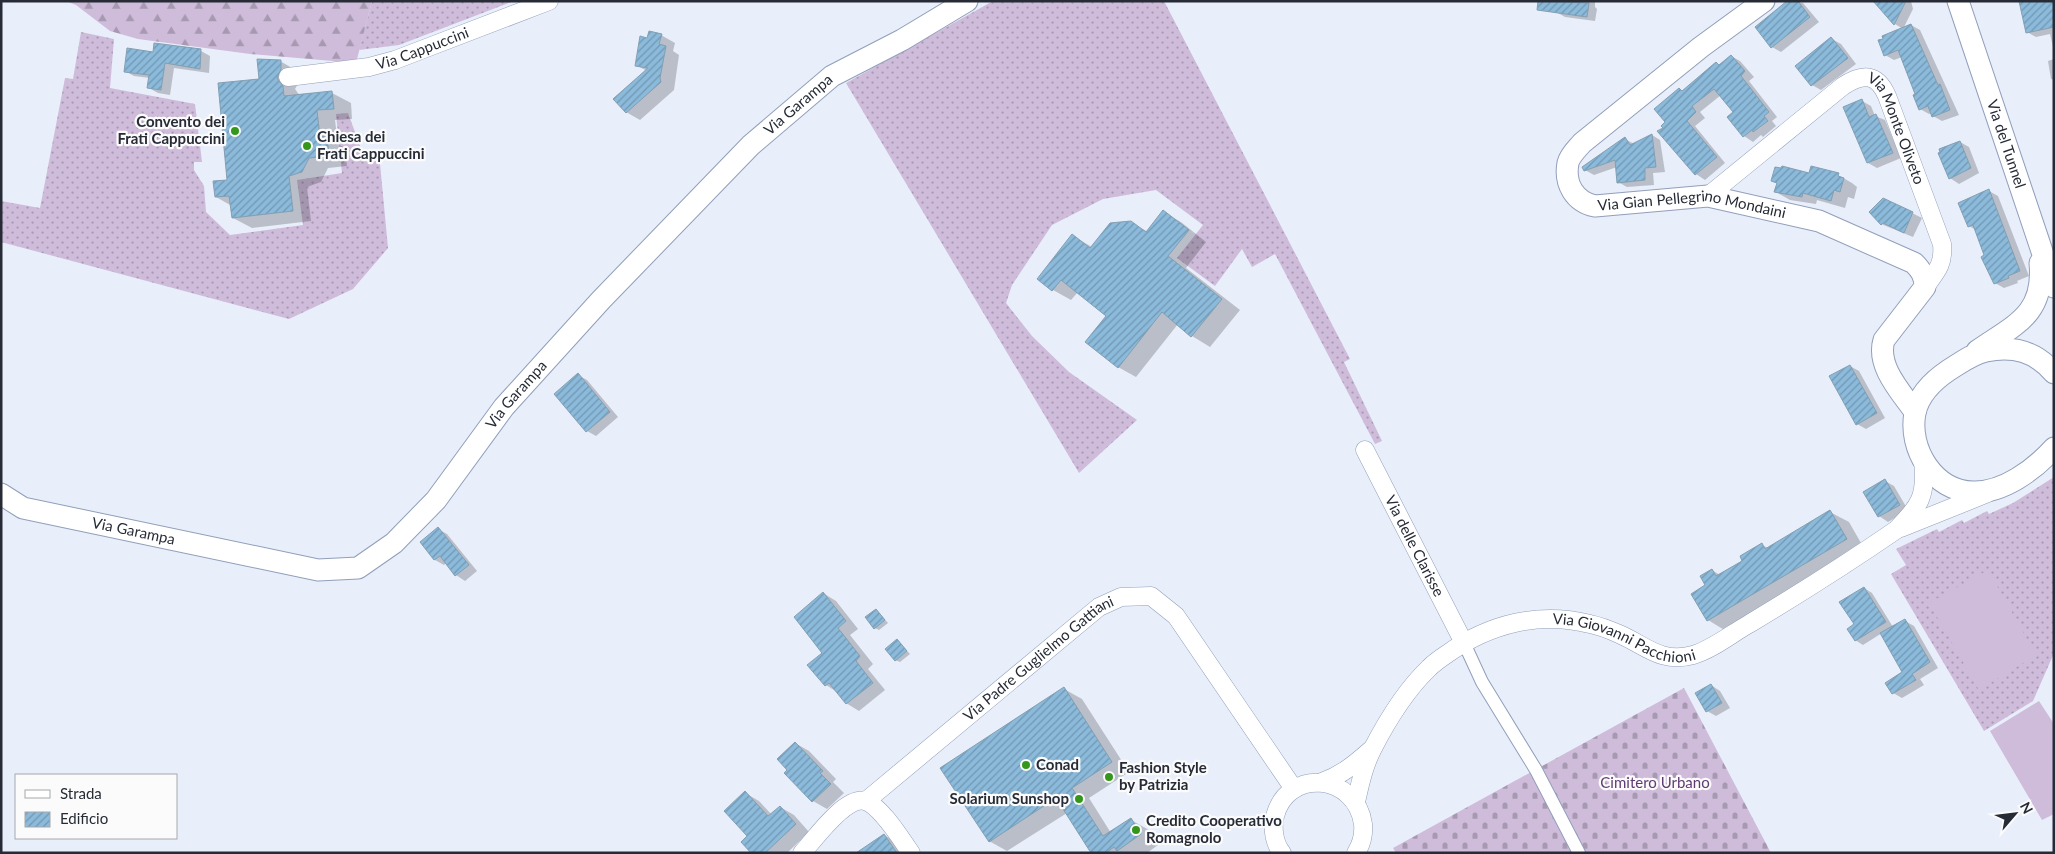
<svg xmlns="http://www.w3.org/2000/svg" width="2055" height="854" font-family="Lato,sans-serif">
  <defs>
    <pattern id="grass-dots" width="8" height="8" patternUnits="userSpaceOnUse" patternTransform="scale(1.25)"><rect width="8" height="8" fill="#cfbcdb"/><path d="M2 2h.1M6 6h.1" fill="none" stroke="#a899b2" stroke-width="1.8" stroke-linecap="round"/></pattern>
    <pattern id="forest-firs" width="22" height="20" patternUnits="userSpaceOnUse" patternTransform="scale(1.25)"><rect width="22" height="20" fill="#cfbcdb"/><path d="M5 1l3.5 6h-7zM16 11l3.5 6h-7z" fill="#a899b2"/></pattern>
    <pattern id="cemetery-stones" width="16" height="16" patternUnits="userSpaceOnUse" patternTransform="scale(1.25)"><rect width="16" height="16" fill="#cfbcdb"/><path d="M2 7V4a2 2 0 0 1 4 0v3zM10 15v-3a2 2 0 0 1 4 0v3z" fill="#a899b2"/></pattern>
    <pattern id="building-hatch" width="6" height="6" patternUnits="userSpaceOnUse" patternTransform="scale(1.25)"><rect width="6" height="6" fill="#8bbadb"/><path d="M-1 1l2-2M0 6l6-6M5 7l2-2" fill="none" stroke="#7197b2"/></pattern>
  </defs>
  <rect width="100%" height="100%" fill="#e8eefa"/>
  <!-- grass -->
  <path fill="url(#grass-dots)" d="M372 1H514L399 45 359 50Z
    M993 1H1164L1350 359 1344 362 1382 441 1375 444 1275 254 1252 267 1242 249 1215 286 1177 258 1203 225 1156 190 1103 199 1052 225 1012 285 1006 303 1032 336 1069 372 1137 420 1079 473 846 83Z
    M81 32 114 39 110 88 195 104 202 162H194V170L204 186 206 212 230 235 303 225 297 180 342 173 336 114 348 113 365 159 379 153 388 248 353 289 289 319 1 242V201L40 208 65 78 73 79Z
    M2054 477V653L2033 701 1984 731 1891 574 1906 565 1896 549 1937 529 1939 532 1962 520 1964 523 1987 511 1989 514 2013 503Z"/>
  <!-- forest -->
  <path fill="url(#forest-firs)" d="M66 1H372L356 63 250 54 138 39 110 31 76 5Z"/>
  <!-- cemetery -->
  <path fill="url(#cemetery-stones)" d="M1684 688 1771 853H1396L1393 848Z"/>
  <!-- pitch -->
  <path fill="#cfbcdb" d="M1988 570 2036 655 1979 690 1929 603Z
    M2039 701 2054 724V814L2042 820 1990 731Z"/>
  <!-- shadow -->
  <path fill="#0003" d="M1558 1H1595V7L1597 9 1595 21 1565 17 1556 12Z
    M1789 1 1803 3 1819 22 1781 52 1772 47Z
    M1875 1H1911L1913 9 1903 29 1911 25 1920 30 1959 115 1942 121 1933 116 1932 113 1929 114 1920 109 1917 95 1902 57 1894 60 1885 55 1903 29 1895 24Z
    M2054 1V51L2050 34 2036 37 2027 32Z
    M661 35 675 43 673 51 679 55 674 90 640 120 626 112 647 71 636 65 648 39Z
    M1832 39 1841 44 1856 64 1821 90 1812 85Z
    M155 44 201 51 210 56 209 73 174 68 170 95 158 93 149 88 150 78 134 76 125 71 154 53Z
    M1731 56 1740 61 1754 77 1749 81 1777 117 1772 121 1776 126 1763 137 1761 135 1753 142 1744 136 1735 112 1721 95 1700 112 1705 118 1695 126 1725 163 1705 180 1696 174 1659 131 1665 128 1679 89 1683 92Z
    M2054 59V80L2051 79 2048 61Z
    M280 61 299 72 300 80 295 89 300 96 332 93 351 103 352 119 335 120 338 144 345 148 347 166 328 168 321 182 307 187 311 221 252 228 233 218 232 206 216 197 229 181 261 80Z
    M1862 101 1871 106 1875 116 1885 120 1901 158 1877 168 1868 163Z
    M1652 135 1660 140 1665 172 1653 173 1654 185 1627 187 1618 182 1617 167 1594 175 1585 170 1625 139 1634 144Z
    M1960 142 1969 147 1979 173 1959 184 1950 178Z
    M1812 167 1838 175 1852 183 1857 187 1854 199 1848 197 1845 208 1817 200 1816 204 1790 200 1776 192 1778 184 1772 181 1810 175Z
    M1989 191 1998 196 2029 276 2017 281 2018 283 2004 288 1995 283 1976 230 1969 226Z
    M1884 199 1922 218 1913 237 1881 224Z
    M1163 212 1181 222 1206 242 1186 268 1240 310 1210 347 1192 336 1178 324 1136 377 1118 367 1108 316 1078 292 1071 300 1053 290 1073 236 1092 247 1130 222 1148 232Z
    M1850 366 1859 371 1885 418 1866 429 1857 424Z
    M578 375 587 380 618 417 596 436 587 431 555 394Z
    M1885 481 1894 486 1908 510 1888 522 1879 516Z
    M1830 512 1849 522 1865 550 1726 631 1708 620 1693 594 1707 586 1712 570 1720 575 1744 561 1762 545 1768 548Z
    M438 529 447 534 477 571 465 581 456 575 446 563 444 565 435 560 421 542Z
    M1864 588 1872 593 1893 627 1905 621 1914 626 1938 668 1920 679 1924 685 1902 698 1893 693 1904 673 1882 633 1863 645 1855 640V625Z
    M823 593 836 601 858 629 850 635 873 664 868 669 885 690 859 711 846 703 837 692 826 685Z
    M876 610 888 623 879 630 875 628Z
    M897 640 910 654 900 662 895 660Z
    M1711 685 1720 691 1730 708 1716 716 1707 711Z
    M1064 689 1082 699 1129 772 1089 798 1111 833 1131 820 1149 830 1158 845 1147 853H1093L1067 813 1007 851 989 841Z
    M795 743 809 751 836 779 833 782 844 793 827 809 813 801 786 773 789 770Z
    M745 793 759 801 772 815 780 807 794 815 809 832 787 853H752Z
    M884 835 893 840 902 853H858Z"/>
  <!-- building -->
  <path fill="url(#building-hatch)" stroke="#839fb2" d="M1538 1 1589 3 1587 17 1537 10Z
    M1787 1H1798L1810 17 1771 48 1755 27Z
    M1873 1H1906L1894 25Z
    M2019 1H2054V27L2026 33Z
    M1911 24 1938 85 1940 84 1950 110 1932 117 1928 106 1919 110 1913 95 1915 94 1898 50 1884 56 1878 40 1883 39 1882 36Z
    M649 31 662 34 659 44 666 46 660 78 661 82 626 113 613 99 648 68 635 66 640 36 647 38Z
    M1831 37 1848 58 1811 86 1795 66Z
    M154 43 201 49 200 69 165 63 161 90 147 88 149 75 124 72 127 48 153 52Z
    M1731 55 1745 71 1741 76 1769 112 1764 116 1768 121 1753 132 1752 130 1743 137 1727 117 1733 112 1714 89 1692 106 1696 112 1687 121 1717 157 1695 175 1657 131 1663 128 1661 126 1665 122 1654 109 1679 88 1682 91 1716 62 1719 65Z
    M257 59 281 60V69L277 78 283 86 284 96 332 91 334 109 317 110 320 137 327 136 329 156 309 158 302 172 289 176 293 211 232 218 229 196 215 197 213 181 227 180 218 83 259 79Z
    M1862 99 1869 117 1876 114 1893 153 1867 163 1843 107Z
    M1652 134 1656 167 1645 168V180L1617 183 1615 160 1584 171 1582 167 1625 137 1630 145Z
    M1960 141 1971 168 1949 179 1938 153 1940 152 1939 149Z
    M1782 166 1809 173 1811 166 1839 173 1838 176 1844 178 1840 192 1834 190 1831 201 1803 193 1802 197 1774 192 1777 183 1771 181 1775 167 1781 168Z
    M1989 189 2020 271 2008 276 2009 278 1994 284 1981 257 1984 255 1973 225 1968 227 1958 203Z
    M1883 198 1913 212 1904 233 1883 223 1881 225 1869 212Z
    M1163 210 1189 230 1168 256 1222 299 1191 337 1162 312 1118 368 1085 342 1106 316 1061 280 1052 291 1037 279 1072 234 1090 248 1110 223 1131 221 1146 232Z
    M1850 365 1877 413 1856 425 1829 376Z
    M578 373 610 412 586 432 554 394Z
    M1885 479 1900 505 1878 517 1863 492Z
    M1830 510 1847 539 1707 621 1691 594 1705 585 1700 576 1712 569 1716 576 1742 561 1740 556 1762 543 1765 549Z
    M438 527 469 565 455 576 440 556 434 560 420 542Z
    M1864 587 1886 622 1855 641 1847 629 1854 624 1839 602Z
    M823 592 846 621 838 628 860 656 856 661 873 683 846 704 829 683 825 686 807 665 822 653 794 617Z
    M876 609 885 620 874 629 865 617Z
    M1905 619 1930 662 1912 674 1916 680 1892 694 1885 683 1902 672 1880 633Z
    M897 639 907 651 895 661 885 649Z
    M1711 684 1722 703 1706 712 1695 693Z
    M1064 687 1112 762 1072 788 1103 836 1131 818 1141 834 1117 851 1114 847 1106 853H1091L1056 798 989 842 940 768Z
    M795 742 823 771 820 773 831 784 812 802 784 773 787 770 777 759Z
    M745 791 768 816 780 806 796 824 765 853H751L741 842 747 836 724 811Z
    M884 834 897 853H856Z"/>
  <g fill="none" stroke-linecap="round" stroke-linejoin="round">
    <!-- pedestrian casing -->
    <g stroke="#919fba" stroke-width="14">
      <path id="pedestrian" d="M1464 643 1482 682 1536 770 1579 853"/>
    </g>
    <!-- minor casing -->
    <g stroke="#919fba" stroke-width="19">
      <g id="minor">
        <path id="s1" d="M288 77 369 67 395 60 549 1"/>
        <path id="s2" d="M1708 196 1843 86C1863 73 1877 73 1887 96L1942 244C1944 264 1937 271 1925 287"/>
        <path id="s3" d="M1365 450 1464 643"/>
        <path d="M1901 528 1988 493"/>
        <path d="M1322 782C1342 775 1356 763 1372 749"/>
        <path id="s4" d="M866 801 1099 607 1121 597 1151 596 1176 616 1294 789"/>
        <path id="s5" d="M1356 802C1360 784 1364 765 1373 748 1388 719 1406 690 1429 668 1435 662 1441 658 1447 654 1489 624 1539 611 1590 624 1600 626 1610 630 1619 634 1645 645 1661 664 1693 655 1713 649 1731 634 1749 624 1799 594 1848 563 1896 530 1920 505 1927 497 1923 460"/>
        <path d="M802 853C815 839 845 796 865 801 881 806 901 839 911 853"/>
        <path d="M1282 853C1274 843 1272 828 1275 816 1288 767 1356 774 1363 824 1364 834 1361 845 1356 853"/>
      </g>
    </g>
    <!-- tertiary casing -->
    <g stroke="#919fba" stroke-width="23">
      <g id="tertiary">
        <path id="s6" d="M1764 1 1701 47 1582 143C1577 149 1570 155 1568 163 1564 184 1575 202 1595 206L1708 196 1819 221 1914 263C1921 270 1925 276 1925 287L1884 340C1876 366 1901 392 1915 412"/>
        <path id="s7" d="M1958 1 2054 287"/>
        <path d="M1977 351C2014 325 2045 315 2040 263"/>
        <path d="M2054 373C2036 352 2014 345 1986 351 1972 354 1962 362 1949 370 1934 380 1919 394 1915 413 1908 449 1934 491 1973 492 2003 493 2034 470 2054 448"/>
        <path id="s8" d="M1 494 23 508 318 570 358 568 394 543 436 500 504 407 601 300 751 145 832 76 902 40 967 1"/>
      </g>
    </g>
    <!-- pedestrian -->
    <use href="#pedestrian" stroke="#fff" stroke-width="12"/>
    <!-- minor -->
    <use href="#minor" stroke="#fff" stroke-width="18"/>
    <!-- tertiary -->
    <use href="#tertiary" stroke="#fff" stroke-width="21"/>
  </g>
  <!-- markers -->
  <g fill="#34971b" stroke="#fbfbfb" stroke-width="2">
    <circle cx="235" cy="131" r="5"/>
    <circle cx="307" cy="146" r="5"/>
    <circle cx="1026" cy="765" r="5"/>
    <circle cx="1109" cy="777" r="5"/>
    <circle cx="1079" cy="799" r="5"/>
    <circle cx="1136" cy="830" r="5"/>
  </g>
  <g text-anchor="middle" stroke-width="4.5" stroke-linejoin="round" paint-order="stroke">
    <!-- street labels -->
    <g font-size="15" fill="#262b36" stroke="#fbfbfb">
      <text dy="5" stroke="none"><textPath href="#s1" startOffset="138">Via Cappuccini</textPath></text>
      <text dy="5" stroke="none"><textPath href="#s8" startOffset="1009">Via Garampa</textPath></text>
      <text dy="5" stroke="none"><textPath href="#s2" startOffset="262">Via Monte Oliveto</textPath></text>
      <text dy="5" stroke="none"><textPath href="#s7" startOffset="151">Via del Tunnel</textPath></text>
      <text dy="5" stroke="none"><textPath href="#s6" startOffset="410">Via Gian Pellegrino Mondaini</textPath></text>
      <text dy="5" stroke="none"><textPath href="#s8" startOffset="604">Via Garampa</textPath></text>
      <text dy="5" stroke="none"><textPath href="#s8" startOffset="139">Via Garampa</textPath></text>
      <text dy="5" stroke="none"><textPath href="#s3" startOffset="108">Via delle Clarisse</textPath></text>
      <text dy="5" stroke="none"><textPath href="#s5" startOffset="366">Via Giovanni Pacchioni</textPath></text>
      <text dy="5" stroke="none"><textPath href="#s4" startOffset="224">Via Padre Guglielmo Gattiani</textPath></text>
    </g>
    <!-- poi labels -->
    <g font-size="15" font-weight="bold" fill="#262b36" stroke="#fbfbfb" text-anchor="start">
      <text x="225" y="127" text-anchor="end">Convento dei<tspan x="225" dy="17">Frati Cappuccini</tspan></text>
      <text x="317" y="142">Chiesa dei<tspan x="317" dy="17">Frati Cappuccini</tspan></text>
      <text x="1036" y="770">Conad</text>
      <text x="1119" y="773">Fashion Style<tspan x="1119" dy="17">by Patrizia</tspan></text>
      <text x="1069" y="804" text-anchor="end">Solarium Sunshop</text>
      <text x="1146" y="826">Credito Cooperativo<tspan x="1146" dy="17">Romagnolo</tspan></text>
    </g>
    <!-- park labels -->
    <g font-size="15" fill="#5f3b73" stroke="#fbfbfb">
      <text x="1655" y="788">Cimitero Urbano</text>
    </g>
  </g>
  <!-- border -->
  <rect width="2055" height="854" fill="none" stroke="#262b36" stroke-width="5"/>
  <!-- legend -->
  <rect x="15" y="774" width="162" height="65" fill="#fbfbfb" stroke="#a6a8ac"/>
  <rect x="25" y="790" width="25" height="8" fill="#ffffff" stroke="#a6a8ac"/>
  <text x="60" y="799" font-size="15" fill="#262b36">Strada</text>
  <rect x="25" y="812" width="25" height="15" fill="url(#building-hatch)" stroke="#a6a8ac"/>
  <text x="60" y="824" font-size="15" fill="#262b36">Edificio</text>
  <!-- north arrow -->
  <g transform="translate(2015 814) rotate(62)" stroke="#fbfbfb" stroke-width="4" paint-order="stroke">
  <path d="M0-4L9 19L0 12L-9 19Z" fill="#262b36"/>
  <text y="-8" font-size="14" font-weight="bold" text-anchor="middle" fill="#262b36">N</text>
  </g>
</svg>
